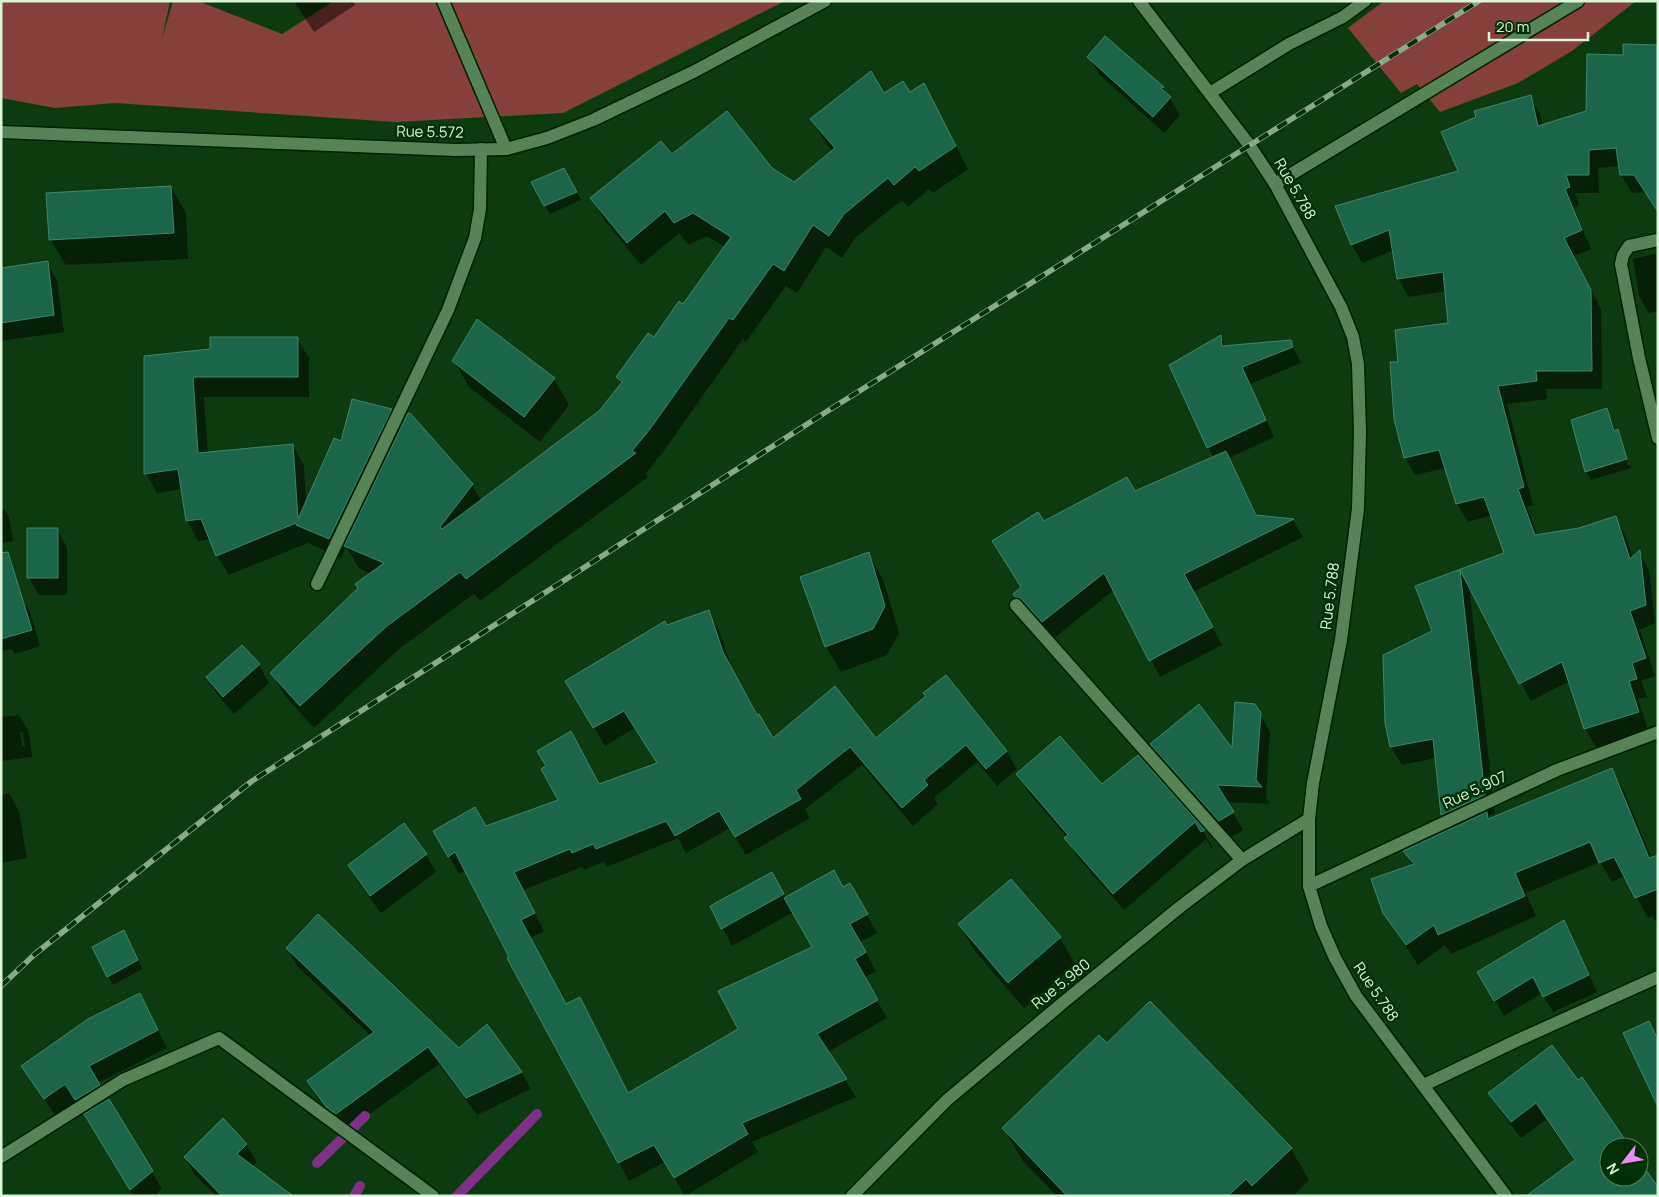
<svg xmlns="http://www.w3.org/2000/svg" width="1659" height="1197" font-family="Manrope,sans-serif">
  <rect width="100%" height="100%" fill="#0d3b11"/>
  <!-- green -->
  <path fill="#853f3c" d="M1 1H170L162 39 173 1H198L282 34 334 1H785L563 113 396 122 115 103 55 108 1 98Z
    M1384 1H1636L1572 51 1518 83 1440 112 1417 84 1401 93 1348 28Z"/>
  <!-- shadow -->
  <path fill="#0007" fill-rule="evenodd" d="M294 1H353L355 5 314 32Z
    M1658 46V212L1646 192 1632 193 1621 175 1620 166 1598 168 1599 193H1575L1579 205 1574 208 1591 249 1574 256 1601 309 1602 389H1546L1547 399 1507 404 1533 505 1527 507 1538 536 1579 529 1615 517 1625 535 1633 558 1639 552 1649 570 1655 623 1640 630 1655 676 1641 681 1647 697 1638 699 1648 730 1596 747 1585 729 1570 681 1531 701 1469 585 1495 813 1488 816 1490 820 1611 770 1623 789 1652 859 1658 862V925L1652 916 1648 918 1625 876 1612 882 1600 862 1526 893 1536 916 1451 954 1445 945 1418 965 1384 912 1413 866 1405 852 1451 830 1442 815 1436 758 1402 765 1391 747 1386 722 1433 631 1417 587 1506 553 1492 515 1468 522 1457 504 1446 468 1415 475 1405 457 1400 363 1450 324 1446 291 1409 297 1398 279 1394 250 1362 263 1352 245 1459 172 1530 97 1540 114 1543 126 1587 112 1624 56Z
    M1089 57 1163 87 1180 115 1164 133 1099 74Z
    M924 85 968 169 933 193 929 189 908 207 902 200 856 237 842 258 826 247 797 293 786 286 746 342 743 339 663 452 646 473 648 477 480 601 474 594 400 648 314 728 285 696 272 674 359 589 371 574 359 568 346 547 341 558 308 543 229 575 217 555 211 539 198 541 187 521 182 489 157 493 146 473 145 357 297 338 309 358V397H204L208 454 293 446 304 465 306 504 342 443 391 410 402 428 472 485 481 500 600 412 621 384 617 377 683 306 725 247 707 236 688 245 679 233 641 265 605 221 592 198 671 156 771 169 794 184 833 152 825 142 811 119 884 94 909 93Z
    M564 169 581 200 550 214 533 183Z
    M171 187 186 213 188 259 66 265 50 239Z
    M1658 253V311L1649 313 1639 296 1633 259Z
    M47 263 57 280 64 332 1 341V269Z
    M1220 337 1227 347 1290 341 1301 363 1250 384 1266 419 1207 446Z
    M454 361 554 379 569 405 540 442 469 387Z
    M1606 410 1616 432 1618 431 1622 438H1620L1628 466 1630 465 1631 468 1591 480 1586 472Z
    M1267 421 1274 437 1229 458 1258 517 1293 520 1303 537 1193 592 1222 645 1160 677 1114 590 1053 639 1024 612 1014 594 1022 588 1044 523 1135 492 1214 458 1208 448Z
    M1 509H4L9 517 13 541 1 543Z
    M57 529 67 547V595H39L28 577Z
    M868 554 883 579 899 633 887 655 841 672 826 647 802 578Z
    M20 596 30 612 40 646 15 654 12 649 1 651V602Z
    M708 612 719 630 733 671 757 717 772 739 876 740 927 697 1006 751 1017 769 997 786 977 762 934 798 938 804 913 826 862 765 805 809 810 818 746 855 730 828 686 853 678 838 607 867 604 862 584 870 582 867 523 890 544 931 530 938 566 1005 580 999 628 1094 740 1030 814 947 794 912 732 946 712 907 771 873 786 898 843 888 850 885 877 933 860 942 876 971 864 978 887 1018 828 1052 856 1097 752 1142 758 1152 685 1196 665 1162 629 1181 508 959 510 958 466 870 459 874 434 831 486 828 658 764 635 728 605 746 577 699 667 627Z
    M259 665 269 683 234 714 218 695 207 678Z
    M1255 705 1270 732 1266 797 1270 804 1226 802 1243 830 1230 838 1162 762 1152 744 1233 751Z
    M19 715 29 732 32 757 1 761V717ZM20 732H23L25 746H22Z
    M1138 756 1203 831 1213 848 1212 849 1206 839 1124 910 1076 855 1067 837 1028 792 1018 775 1102 786Z
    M9 793 19 811 27 858 1 863V795Z
    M404 825 426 855 436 872 381 913 359 883 349 866Z
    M1011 881 1060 938 1075 964 1024 1008 974 950 959 924Z
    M1563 922 1572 937 1597 992 1553 1012 1542 993 1504 1016 1479 972Z
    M129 940 142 969 113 985 94 947Z
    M287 948 459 1050 521 1072 531 1089 477 1115 439 1064 346 1131 338 1124 318 1099 308 1081 371 1036 297 966Z
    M149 1012 167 1048 98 1083 162 1189 154 1196H134L76 1101 55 1115 22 1066Z
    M1551 1047 1629 1147H1609V1177H1639V1162L1658 1189 1551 1196 1575 1161 1546 1120 1521 1138 1500 1110 1490 1094Z
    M1004 1128 1291 1149 1309 1180 1293 1196H1057L1022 1160Z
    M246 1144 257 1162 252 1167 286 1196H216L195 1175 185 1157Z"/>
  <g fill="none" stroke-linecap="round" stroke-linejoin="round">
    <!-- stream -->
    <path stroke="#7f2f85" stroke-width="10" d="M317 1163 365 1116
      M354 1196 360 1186
      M457 1196 537 1114"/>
  </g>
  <!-- building -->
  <path fill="#1b664b" stroke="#3f8669" d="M1105 36 1164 87 1161 88 1171 97 1153 117 1087 57Z
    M1623 44 1658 45V212L1634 175H1620L1616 148 1589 150V175H1566L1570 187 1565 189 1582 230 1564 238 1591 290 1592 371H1536L1537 381 1498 386 1524 487 1518 489 1535 535 1579 528 1616 516 1630 559 1640 550 1646 605 1630 611 1646 658 1632 663 1637 679 1629 681 1639 712 1584 729 1562 662 1519 684 1460 570 1485 795 1441 815 1433 739 1390 747 1385 723 1383 655 1432 631 1415 586 1504 553 1484 497 1456 504 1439 450 1404 458 1394 419 1390 362H1398L1395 330 1448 323 1443 272 1397 279 1389 230 1351 245 1335 206 1458 171 1441 132 1476 117 1474 111 1531 95 1538 126 1586 111 1587 54 1623 55Z
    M871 71 884 93 903 81 910 92 924 83 956 146 919 171 915 167 894 185 888 178 844 214 829 236 813 225 784 271 773 264 733 320 729 318 650 429 632 451 636 453 466 579 460 572 387 626 300 706 270 673 358 588 355 584 384 563 344 546 408 413H410L473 484 440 527 442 529 599 411 622 382 616 377 648 333 654 337 679 301 683 304 731 237 693 213 674 223 665 211 627 243 590 198 661 141 672 154 727 111 772 168 794 182 835 148 810 119Z
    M564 168 577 192 544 206 531 182Z
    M171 186 174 233 49 240 46 193Z
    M48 261 54 315 1 323V268Z
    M477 319 555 378 524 417 452 361Z
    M1221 335 1222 346 1291 340 1293 347 1242 367 1266 420 1207 448 1169 365Z
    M210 337H298V377H193L198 453 293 444 298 519 334 438 341 441 352 399 392 409 329 539 296 525V523L216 556 201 519 186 521 178 469 144 474V356L210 349Z
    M1607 408 1614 431 1618 429 1627 459 1585 472 1571 420Z
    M1226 451 1256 515 1294 519 1184 574 1213 627 1149 661 1104 573 1042 622 1022 600 1015 597 1013 594 1021 587 992 541 1038 512 1044 521 1127 477 1135 491Z
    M27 528H58V578H27Z
    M8 552 32 630 1 639V553Z
    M869 552 885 606 873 629 825 647 800 577Z
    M709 610 723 652 757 715 759 714 773 738 835 686 876 738 926 696 923 693 946 675 1007 751 986 769 966 745 924 780 928 785 902 808 850 747 796 790 801 799 735 837 719 811 675 836 666 821 596 849 593 844 572 853 570 849 514 872 535 913 521 920 566 1004 580 997 628 1093 738 1029 718 991 812 947 784 898 834 870 843 887 850 883 868 914 850 924 866 952 855 959 878 1000 817 1034 847 1079 742 1123 748 1134 674 1178 654 1145 618 1163 507 958 509 957 455 852 448 857 433 831 475 807 486 826 558 800 541 769 546 766 537 751 571 731 599 784 657 763 624 711 593 728 565 681 665 621 667 625Z
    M242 645 260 664 223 697 206 677Z
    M1235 702 1255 704 1261 713 1256 780 1262 787 1217 785 1234 812 1219 821 1150 744 1199 704 1232 748Z
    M1060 736 1102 784 1138 755 1205 830 1201 832 1195 822 1113 894 1064 838 1068 835 1016 774Z
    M1612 768 1649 858 1658 855V889L1635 898 1614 857 1599 863 1590 842 1515 873 1525 896 1438 935 1434 925 1406 945 1383 913 1371 879 1414 864 1403 851 1487 812 1488 819Z
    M404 823 427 854 370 896 348 865Z
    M772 872 784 894 721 929 710 906Z
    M1011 879 1061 937 1008 983 958 924Z
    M318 914 459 1048 487 1024 522 1072 466 1098 428 1047 336 1114 326 1107 307 1081 374 1032 286 948Z
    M1564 920 1589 975 1543 997 1533 977 1494 1001 1477 972Z
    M124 930 138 960 107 977 92 947Z
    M140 993 158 1030 89 1066 100 1085 75 1100 65 1084 44 1099 21 1066 88 1019Z
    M1150 1001 1292 1148 1252 1186 1246 1179 1228 1196H1067L1002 1128 1099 1035 1107 1043Z
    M1649 1021 1658 1040V1107L1623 1033Z
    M1552 1045 1578 1080 1582 1077 1630 1147H1609V1177H1639V1160L1658 1187V1196H1526L1575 1160 1536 1103 1511 1122 1488 1093Z
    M109 1099 153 1171 130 1190 84 1114Z
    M223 1118 247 1144 237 1154 293 1196H222L184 1157Z"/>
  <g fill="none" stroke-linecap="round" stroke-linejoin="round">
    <!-- street casing -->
    <g stroke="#002002" stroke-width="15">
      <path id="street" d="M443 1 506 149
        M1210 93 1289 44 1343 17 1365 1
        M1275 184 1578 1
        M1658 240 1629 246 1623 255 1621 264 1639 358 1658 438
        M317 584 448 310 475 238 480 209 481 149
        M1016 605 1242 860
        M1309 886 1557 770 1658 732
        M1424 1085 1518 1040 1658 977
        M1 1157 123 1080 219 1038 433 1196
        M852 1196 947 1100 1065 1001 1180 907 1242 860 1309 819"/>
    </g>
    <!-- secondary casing -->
    <g stroke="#002002" stroke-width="15">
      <path id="secondary" d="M1139 1 1250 146 1275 184 1341 307 1353 337 1358 364 1360 432 1358 509 1341 640 1313 783 1309 819V886L1321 926 1335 958 1356 996 1506 1196
        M1 132 456 150 506 149 547 138 593 120 695 71 825 1"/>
    </g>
    <!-- street -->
    <use href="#street" stroke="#568457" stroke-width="12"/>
    <!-- secondary -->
    <use href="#secondary" stroke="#568457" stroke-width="12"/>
    <!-- rail casing -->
    <g stroke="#89aa8a" stroke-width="5.5">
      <path id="rail" d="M1 986 35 954 252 781 826 412 1479 1"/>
    </g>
    <!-- rail -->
    <use href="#rail" stroke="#013006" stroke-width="4" stroke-dasharray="11" stroke-linecap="butt"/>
  </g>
  <g text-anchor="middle" stroke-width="5" stroke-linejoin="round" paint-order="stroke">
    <!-- street labels -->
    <g font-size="15" fill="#daf3d9" stroke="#013006">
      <text transform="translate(430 132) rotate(1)" y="5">Rue 5.572</text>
      <text transform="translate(1295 189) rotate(60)" y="5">Rue 5.788</text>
      <text transform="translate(1330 596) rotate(-83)" y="5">Rue 5.788</text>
      <text transform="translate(1475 790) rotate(-25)" y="5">Rue 5.907</text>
      <text transform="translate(1061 984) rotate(-39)" y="5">Rue 5.980</text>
      <text transform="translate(1376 992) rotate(56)" y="5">Rue 5.788</text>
    </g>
  </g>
  <!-- border -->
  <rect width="1659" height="1197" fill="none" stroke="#daf3d9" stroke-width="5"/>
  <!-- north arrow -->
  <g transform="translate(1624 1162) rotate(239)"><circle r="24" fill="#013006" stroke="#587e5a"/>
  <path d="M0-4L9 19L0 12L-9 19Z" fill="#ef8bf7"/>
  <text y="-8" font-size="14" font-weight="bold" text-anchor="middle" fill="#daf3d9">N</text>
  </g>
  <!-- scale -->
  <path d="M1489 32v8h99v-8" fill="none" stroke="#daf3d9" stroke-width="2.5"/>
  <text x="1496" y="32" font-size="15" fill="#daf3d9" stroke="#013006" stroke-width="4" paint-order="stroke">20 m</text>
</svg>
